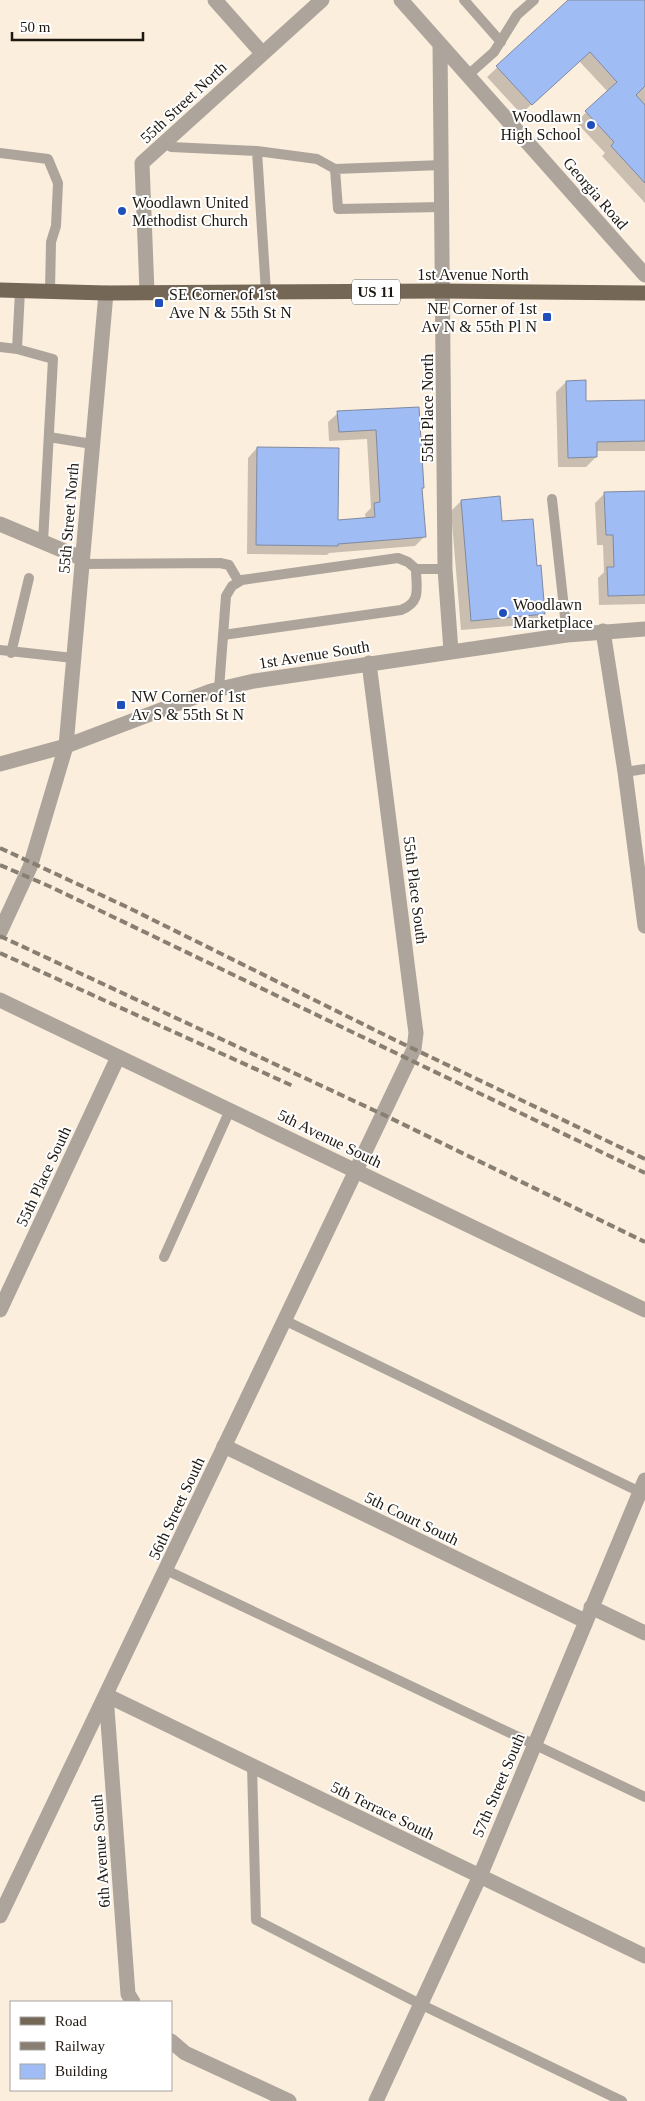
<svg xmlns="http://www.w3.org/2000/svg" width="645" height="2101" font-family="'Times New Roman',serif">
  <rect width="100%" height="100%" fill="#fceedc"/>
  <!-- shadow -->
  <path fill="#0003" d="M570 0H638L645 8V203L602 156 605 153 576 122 608 92 579 61 521 114 487 77Z
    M566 382 585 402 645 401V451H596V457L586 467H558L556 392Z
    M418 408 423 487 420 490 424 537 415 546 329 553 327 555 247 554 248 458 257 448 337 521 366 519 365 514 371 508 367 439 329 441 328 422 338 413Z
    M645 492V604L599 605 598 578 604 572 603 545H597L595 503 605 493Z
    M461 501 501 523 536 567 544 614 534 624 461 630 451 511Z"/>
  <!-- building -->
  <path fill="#a0bcf4" stroke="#7f8aa1" d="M568 0H645V86L636 95 645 105V183L611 146 614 142 585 111 617 82 590 52 532 105 496 66Z
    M586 380V401L645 400V441L597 442V457L568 458 566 381Z
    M419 407 424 488H422L426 537 338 544V546L256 545 257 447 339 448 338 520 375 517 374 503 380 502 376 430 339 432 337 411Z
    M645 491V595L608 596 607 567H614L613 535H606L604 492Z
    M500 496 502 521 533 519 537 566 541 565 545 614 471 621 461 500Z"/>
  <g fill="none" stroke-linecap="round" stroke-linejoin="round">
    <!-- service -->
    <path stroke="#ada59c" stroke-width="10" d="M464 0 501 42
      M468 75 494 52 517 15 534 0
      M165 142 171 147 257 151 317 159 335 169
      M257 151 266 292
      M0 153 48 159 58 183 56 226 51 242 50 291
      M442 165 335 169 338 209 442 207
      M0 347 17 349 20 291
      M17 349 53 359 43 542
      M49 437 92 444
      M552 499 567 635
      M81 564 220 563 229 565 239 582
      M223 635 401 610C422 602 416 588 416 569
      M0 650 73 658
      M11 653 29 578
      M219 689 226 596 232 586 242 580 398 558 408 562 416 569H445
      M625 772 645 769
      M164 1257 230 1110
      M284 1320 640 1492
      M166 1570 645 1797
      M252 1766 256 1920 420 2004 622 2101"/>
    <!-- minor -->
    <path stroke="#ada59c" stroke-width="15" d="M215 0 262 53
      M401 0 645 275
      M440 44 445 569 451 651
      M147 292 142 163 322 0
      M0 524 81 558
      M603 631 625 772 645 926
      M0 932 30 867 66 746
      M0 1000 645 1310
      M0 1310 118 1057
      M224 1446 585 1621
      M591 1607 645 1633
      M106 1695 645 1956
      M106 1695 128 1994 133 2002
      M171 2041 185 2053 289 2101
      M376 2101 480 1876 645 1480"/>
    <!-- tertiary -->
    <path stroke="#ada59c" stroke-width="15" d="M66 746 106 293
      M0 764 66 746 211 691 254 681 567 635 645 629
      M0 1916 414 1049 416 1033 414 1018 369 663"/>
    <!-- primary -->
    <path stroke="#746756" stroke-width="15" d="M0 290 106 293 443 291 645 293"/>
    <!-- rail -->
    <path stroke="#887f72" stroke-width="4" stroke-dasharray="8 4" stroke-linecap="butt" d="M0 848 129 908 397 1041 645 1159
      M0 865 51 887 645 1173
      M0 936 382 1114 645 1242
      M0 953 293 1086"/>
  </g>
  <!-- markers -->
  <g fill="#204ebb" stroke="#fff" stroke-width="2">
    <circle cx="591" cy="125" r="5"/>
    <circle cx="122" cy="211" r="5"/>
    <rect x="154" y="298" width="10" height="10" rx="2.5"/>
    <rect x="542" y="312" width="10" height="10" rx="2.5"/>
    <circle cx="503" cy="613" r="5"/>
    <rect x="116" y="700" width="10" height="10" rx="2.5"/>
  </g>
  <g text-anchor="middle" stroke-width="4" stroke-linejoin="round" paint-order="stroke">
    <!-- shield labels -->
    <rect fill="#fff" stroke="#625d58" stroke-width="1" x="352" y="279.5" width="48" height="25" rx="4"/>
    <g font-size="15" font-weight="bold" fill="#1e1810">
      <text x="376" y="297">US 11</text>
    </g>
    <!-- street labels -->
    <g font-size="16" fill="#1e1810" stroke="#fff">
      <text transform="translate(183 102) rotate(-43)" y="6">55th Street North</text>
      <text transform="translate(596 193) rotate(49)" y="6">Georgia Road</text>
      <text x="473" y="280">1st Avenue North</text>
      <text transform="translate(427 408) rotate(-90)" y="6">55th Place North</text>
      <text transform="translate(68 518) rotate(-85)" y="6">55th Street North</text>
      <text transform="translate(314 654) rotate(-9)" y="6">1st Avenue South</text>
      <text transform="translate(416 890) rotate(83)" y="6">55th Place South</text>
      <text transform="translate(330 1138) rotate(26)" y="6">5th Avenue South</text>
      <text transform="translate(43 1176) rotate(-65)" y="6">55th Place South</text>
      <text transform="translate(176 1508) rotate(-65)" y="6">56th Street South</text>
      <text transform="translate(412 1518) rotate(26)" y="6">5th Court South</text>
      <text transform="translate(498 1785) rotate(-67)" y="6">57th Street South</text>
      <text transform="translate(383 1810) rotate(26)" y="6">5th Terrace South</text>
      <text transform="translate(100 1851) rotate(-94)" y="6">6th Avenue South</text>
    </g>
    <!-- poi labels -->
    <g font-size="16" fill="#1e1810" stroke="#fff" text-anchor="start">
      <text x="581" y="122" text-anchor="end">Woodlawn<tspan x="581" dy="18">High School</tspan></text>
      <text x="132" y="208">Woodlawn United<tspan x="132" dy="18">Methodist Church</tspan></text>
      <text x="169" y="300">SE Corner of 1st<tspan x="169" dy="18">Ave N &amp; 55th St N</tspan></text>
      <text x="537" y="314" text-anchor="end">NE Corner of 1st<tspan x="537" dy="18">Av N &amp; 55th Pl N</tspan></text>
      <text x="513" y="610">Woodlawn<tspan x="513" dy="18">Marketplace</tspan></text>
      <text x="131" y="702">NW Corner of 1st<tspan x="131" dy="18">Av S &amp; 55th St N</tspan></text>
    </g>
  </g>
  <!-- legend -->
  <rect x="10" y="2001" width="162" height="90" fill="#ffffff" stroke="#a5a39f"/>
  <rect x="20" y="2017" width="25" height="8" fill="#746756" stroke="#a5a39f"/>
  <text x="55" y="2026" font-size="15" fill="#1e1810">Road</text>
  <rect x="20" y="2042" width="25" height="8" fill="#887f72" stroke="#a5a39f"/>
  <text x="55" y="2051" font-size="15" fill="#1e1810">Railway</text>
  <rect x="20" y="2064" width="25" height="15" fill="#a0bcf4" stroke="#a5a39f"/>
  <text x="55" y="2076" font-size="15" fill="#1e1810">Building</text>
  <!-- scale -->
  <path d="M12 32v8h131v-8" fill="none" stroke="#1e1810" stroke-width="2.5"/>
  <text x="20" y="32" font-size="15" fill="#1e1810" stroke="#ffffff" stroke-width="4" paint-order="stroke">50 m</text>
</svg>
